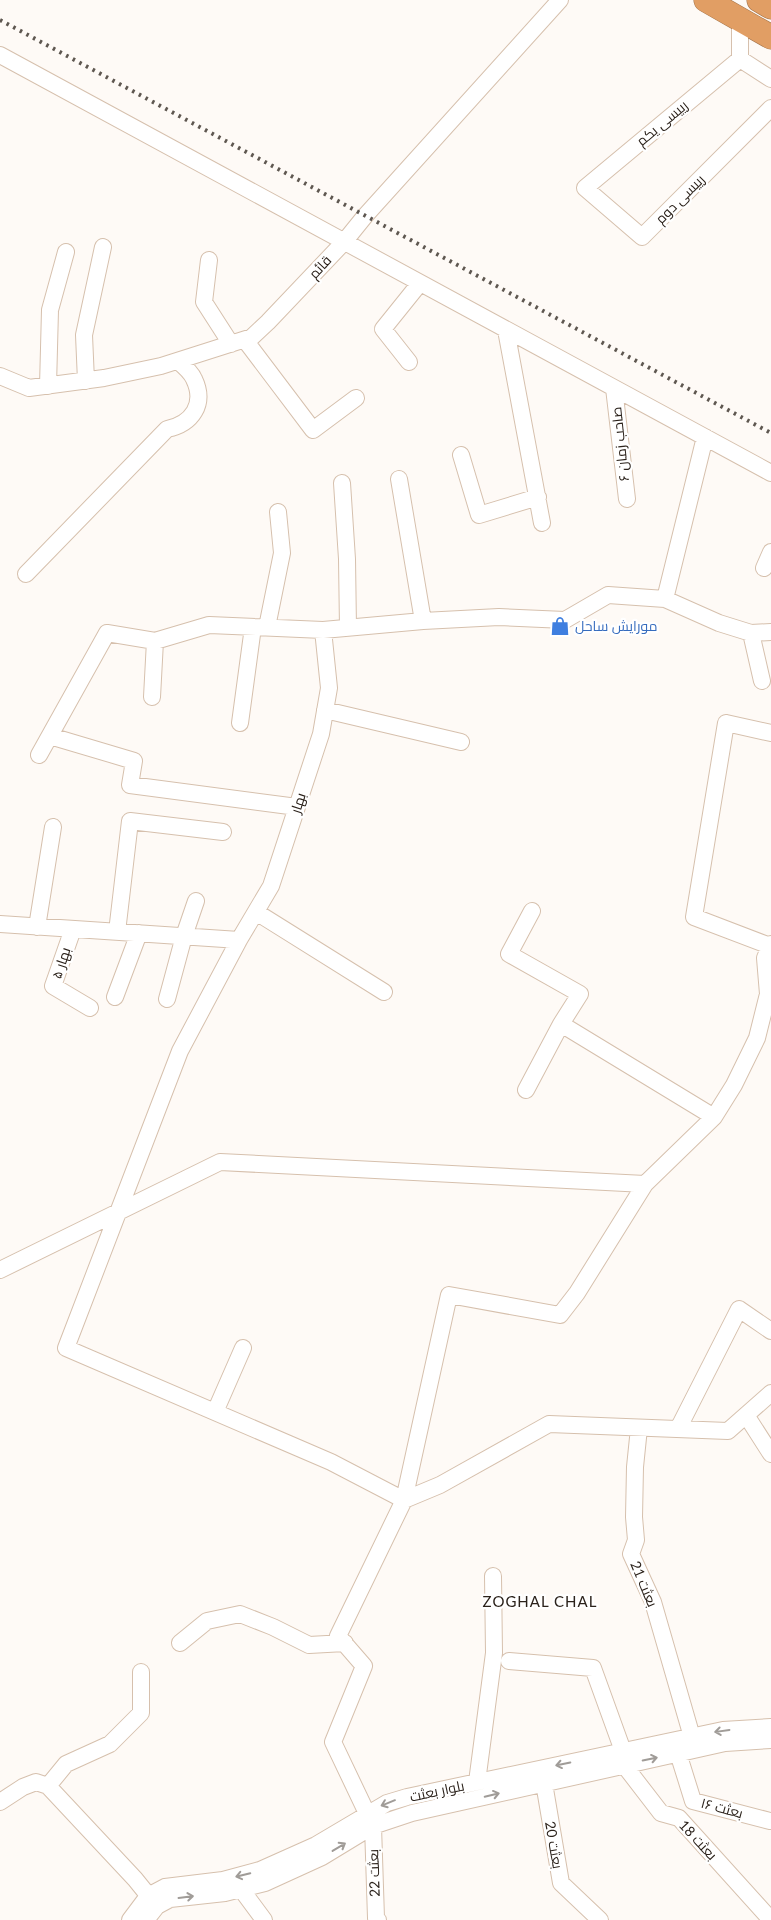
<svg xmlns="http://www.w3.org/2000/svg" width="771" height="1920" font-family="Lato,Cairo,sans-serif">
  <rect width="100%" height="100%" fill="#fefaf6"/>
  <g fill="none" stroke-linecap="round" stroke-linejoin="round">
    <!-- minor casing -->
    <g stroke="#d6c0ad" stroke-width="18">
      <path id="minor" d="M740 20V59L771 79
        M0 55 771 473
        M740 59 585 188 642 237 771 108
        M209 260 204 302 231 344
        M506 330 542 523
        M245 340 313 430 356 398
        M409 362 383 329 420 283
        M0 376 29 388 104 378 161 366 252 337 268 322 344 242 365 216 560 0
        M86 381 84 335 103 247
        M48 386 50 310 66 252
        M614 388 627 499
        M461 455 479 515 538 497
        M399 479 423 621
        M342 483 347 559 348 628
        M764 568 771 552
        M26 574 167 429C192 424 206 404 194 379 191 372 184 366 178 361
        M665 599 705 437
        M267 627 282 553 278 512
        M323 630 329 688 321 734 271 886 239 940 180 1051 66 1348 331 1462 404 1500 440 1485 549 1424 728 1431 771 1393
        M762 681 751 633 771 632
        M152 697 155 641
        M325 710 461 742
        M240 723 253 627
        M50 736 134 761 130 785 297 807
        M39 755 107 633 155 641 209 625 323 630 423 621 499 617 565 620 608 595 665 599 719 623 751 633
        M532 911 509 954 580 994 561 1024 714 1117
        M256 912 384 992
        M0 924 239 940
        M37 927 53 827
        M73 929 53 986 90 1008
        M117 932 130 821 223 832
        M771 944 765 958 768 994 771 995
        M770 946 694 917 726 723 771 733
        M115 997 139 933
        M167 999 184 936 196 901
        M526 1090 561 1024
        M0 1270 220 1162 645 1184
        M215 1412 243 1348
        M746 1415 771 1454
        M639 1428 635 1467 634 1517 636 1540 631 1554 653 1602 692 1737
        M678 1429 739 1309 771 1331
        M180 1643 207 1621 240 1614 273 1627 309 1645 345 1643
        M509 1661 593 1668 623 1751
        M678 1753 693 1801 770 1821
        M624 1765 661 1813 679 1818 771 1920
        M477 1782 494 1653 493 1576
        M544 1783 561 1883 600 1920
        M48 1786 66 1764 110 1744 141 1713V1672
        M0 1802 23 1787 36 1782 48 1786 135 1879 156 1905
        M241 1889 264 1920
        M130 1920 148 1896 165 1887 223 1880 260 1870 316 1845 387 1803 407 1797 723 1730 771 1727
        M146 1920 157 1906 170 1899 225 1893 265 1883 322 1857 373 1826 412 1813 725 1743 771 1740
        M378 1920 376 1918 373 1826 333 1742 364 1666 338 1636 404 1500 449 1295 560 1315 577 1293 645 1184 714 1117 734 1085 757 1038 768 994"/>
    </g>
    <!-- highway casing -->
    <g stroke="#a1734a" stroke-width="25">
      <path id="highway" d="M706 0 771 37
        M759 0 771 7"/>
    </g>
    <!-- minor -->
    <use href="#minor" stroke="#fff" stroke-width="16"/>
    <!-- highway -->
    <use href="#highway" stroke="#e19e64" stroke-width="24"/>
    <!-- rail -->
    <path stroke="#5e5750" stroke-width="4" stroke-dasharray="2.5 5" stroke-linecap="butt" d="M0 20 771 433"/>
  </g>
  <!-- one-way arrows -->
  <defs><path id="oneway-shaft" d="M-6 0H5M1.5-3L5.5 0L1.5 3" fill="none" stroke-width="1.6" stroke-linecap="round" stroke-linejoin="round" transform="scale(1.25)"/></defs>
  <g stroke="#a09c98">
    <use href="#oneway-shaft" transform="translate(722 1731) rotate(172)"/>
    <use href="#oneway-shaft" transform="translate(650 1759) rotate(-12)"/>
    <use href="#oneway-shaft" transform="translate(563 1764) rotate(168)"/>
    <use href="#oneway-shaft" transform="translate(492 1795) rotate(-13)"/>
    <use href="#oneway-shaft" transform="translate(388 1803) rotate(158)"/>
    <use href="#oneway-shaft" transform="translate(339 1847) rotate(-31)"/>
    <use href="#oneway-shaft" transform="translate(243 1875) rotate(166)"/>
    <use href="#oneway-shaft" transform="translate(186 1897) rotate(-7)"/>
  </g>
  <!-- icons -->
  <defs>
    <g id="shop-bare" transform="scale(1.5)"><path d="M-5-2.5h2.3a2.7 3.5 0 0 1 5.4 0H5L5.5 6h-11ZM-1.5-2.5h3a1.5 2.3 0 0 0-3 0Z" fill="#3f7fe0" stroke="#fff" stroke-width="2.5" paint-order="stroke"/></g>
  </defs>
  <g fill-rule="evenodd">
    <use href="#shop-bare" x="560" y="626"/>
  </g>
  <g text-anchor="middle" stroke-width="4.5" stroke-linejoin="round" paint-order="stroke">
    <!-- street labels -->
    <g font-size="14" fill="#2b221b" stroke="#fff">
      <text transform="translate(662 123) rotate(-40)" y="5">رییسی یکم</text>
      <text transform="translate(680 199) rotate(-45)" y="5">رییسی دوم</text>
      <text transform="translate(320 267) rotate(-47)" y="5">قائم</text>
      <text transform="translate(620 444) rotate(-96)" y="5">صاحب زمان ۶</text>
      <text transform="translate(298 803) rotate(-72)" y="5">بهار</text>
      <text transform="translate(61 963) rotate(-72)" y="5">بهار ۵</text>
      <text transform="translate(644 1584) rotate(67)" y="5">بعثت 21</text>
      <text transform="translate(437 1791) rotate(-12)" y="5">بلوار بعثت</text>
      <text transform="translate(722 1808) rotate(15)" y="5">بعثت ۱۶</text>
      <text transform="translate(698 1840) rotate(47)" y="5">بعثت 18</text>
      <text transform="translate(554 1845) rotate(80)" y="5">بعثت 20</text>
      <text transform="translate(374 1873) rotate(-92)" y="5">بعثت 22</text>
    </g>
    <!-- shop labels -->
    <g font-size="14" fill="#366cbe" stroke="#fff" text-anchor="start">
      <text x="575" y="631">مورایش ساحل</text>
    </g>
    <!-- neighbourhood labels -->
    <g font-size="15" letter-spacing="1" fill="#2b221b" stroke="#fff">
      <text x="540" y="1607">ZOGHAL CHAL</text>
    </g>
  </g>
</svg>
